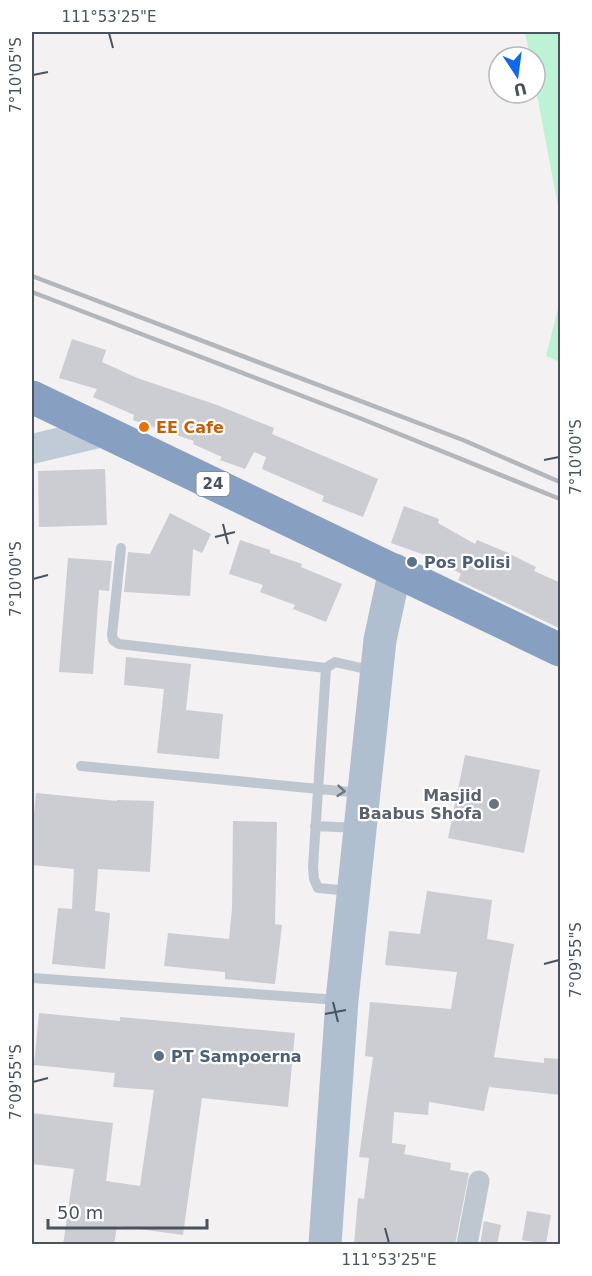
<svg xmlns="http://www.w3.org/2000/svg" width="592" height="1276" font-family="'DejaVu Sans',sans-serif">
  <rect width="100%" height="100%" fill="#f3f1f1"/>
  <!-- green -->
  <path fill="#bef2d5" d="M525 32H560V217L535 84V57H530Z
    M560 301V362L546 356Z"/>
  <!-- building -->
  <path fill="#cbcdd3" d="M72 339 106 350 102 362 137 378 217 405 274 428 272 434 378 479 363 517 322 501 324 496 262 469 266 457 254 452 245 469 220 460 222 457 193 444 194 441 133 420 134 415 93 397 97 389 59 378Z
    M105 469 107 525 39 527 38 471Z
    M404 506 439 519 438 523 475 544 477 540 506 552 536 567 534 571 561 583V629L458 580 461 574 433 558 391 543Z
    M170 513 211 534 202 553 193 549 190 596 124 592 128 552 150 554Z
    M240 540 270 550V553L302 564 301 567 342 584 326 622 293 609 295 605 260 592 263 585 229 574Z
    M68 558 112 561 109 591 99 590 93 674 59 672Z
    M126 657 191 664 186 710 223 714 219 759 157 753 164 689 124 685Z
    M465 755 540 770 524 853 448 838Z
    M36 793 117 801V800L154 801 150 872 98 869 95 911 110 913 105 969 52 964 58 908 72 909 74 869 32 865V836Z
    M233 821 277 822 275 924 282 925 275 984 225 979V972L164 966 168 933 229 939 232 909Z
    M427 891 492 900 487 939 514 944 494 1057 544 1063V1058L561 1059V1095L489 1087 484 1111 429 1102 428 1115 394 1112 392 1143 406 1145 404 1154 451 1163 450 1170 469 1173 455 1245H354L358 1198 364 1199 369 1158 359 1157 373 1057 365 1056 370 1002 451 1009 457 972 385 965 389 931 420 934Z
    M39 1013 120 1021V1017L295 1033 288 1107 202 1098 183 1235 117 1226 114 1245H63L74 1169 32 1164V1113L113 1123 106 1181 140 1186 154 1090 113 1087 115 1073 34 1065Z
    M527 1211 551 1215 546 1244 522 1240Z
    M484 1221 501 1225 497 1245H480Z"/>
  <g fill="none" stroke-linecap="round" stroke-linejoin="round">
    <!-- lane -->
    <path stroke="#bec7d0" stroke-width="10" d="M121 548 112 635 113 640 119 644 326 668
      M81 766 361 793
      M315 826 358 828
      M351 891 318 888 314 879 313 867 326 668 335 662 374 671
      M32 978 339 1000"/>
    <!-- street -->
    <path stroke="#bec7d0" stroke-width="21" d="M467 1244 479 1181"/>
    <!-- secondary -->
    <path stroke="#c1cbd8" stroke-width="30" d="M32 449 103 432"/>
    <!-- primary -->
    <path stroke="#b0bfd0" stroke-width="33" d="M325 1244 342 1000 380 640 395 570"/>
    <!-- highway -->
    <path stroke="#87a0c1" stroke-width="33" d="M32 397 560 650"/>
    <!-- rail -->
    <path stroke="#b3b6bb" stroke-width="4.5" d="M32 276 463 440 560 482
      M32 292 362 419 560 499"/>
  </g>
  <!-- one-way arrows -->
  <defs><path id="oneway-chevron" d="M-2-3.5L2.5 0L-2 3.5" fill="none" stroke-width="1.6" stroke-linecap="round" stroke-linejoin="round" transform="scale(1.5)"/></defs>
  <use stroke="#6b7681" href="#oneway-chevron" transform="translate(341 791) rotate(5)"/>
  <!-- ticks -->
  <path fill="none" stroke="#48535f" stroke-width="2" d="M109 33 113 48M33 75 48 72M544 460 559 457M223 524 228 544M215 537 235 532M33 579 48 575M544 964 559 960M333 1002 338 1022M325 1014 346 1010M33 1082 48 1078M385 1228 389 1243"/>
  <!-- markers -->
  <circle fill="#e8710a" stroke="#fff" stroke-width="2" cx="144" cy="427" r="6"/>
  <g fill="#5c6f8a" stroke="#fff" stroke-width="2">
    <circle cx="412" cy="562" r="6"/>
    <circle cx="159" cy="1056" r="6"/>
  </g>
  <circle fill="#6b7280" stroke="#fff" stroke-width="2" cx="494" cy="804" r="6"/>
  <g text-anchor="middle" stroke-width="4.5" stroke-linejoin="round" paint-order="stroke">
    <!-- shield labels -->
    <rect fill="#fff" stroke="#7f878f" stroke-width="1.5" x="196.5" y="472" width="33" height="24" rx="4.5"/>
    <g font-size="15" font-weight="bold" fill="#48535f">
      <text x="213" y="489">24</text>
    </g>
    <!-- food labels -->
    <g font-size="16" font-weight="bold" fill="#c56008" stroke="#fff" text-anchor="start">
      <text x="156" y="433">EE Cafe</text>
    </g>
    <!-- service labels -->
    <g font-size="16" font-weight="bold" fill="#4e5e75" stroke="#fff" text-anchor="start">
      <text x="424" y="568">Pos Polisi</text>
      <text x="171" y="1062">PT Sampoerna</text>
    </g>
    <!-- worship labels -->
    <g font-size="16" font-weight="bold" fill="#5b616d" stroke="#fff" text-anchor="end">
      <text x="482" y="801">Masjid<tspan x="482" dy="18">Baabus Shofa</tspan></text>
    </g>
  </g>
  <!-- border -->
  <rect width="592" height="1276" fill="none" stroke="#ffffff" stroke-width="66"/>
  <!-- north arrow -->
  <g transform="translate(517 75) rotate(167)"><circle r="28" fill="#ffffff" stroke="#b6babf" stroke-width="1.5"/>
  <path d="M0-4.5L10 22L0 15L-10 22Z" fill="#1167ed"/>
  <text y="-9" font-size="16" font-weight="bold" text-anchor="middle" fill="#48535f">U</text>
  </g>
  <!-- scale -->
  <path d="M48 1219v9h159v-9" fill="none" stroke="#48535f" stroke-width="3"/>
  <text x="57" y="1219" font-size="18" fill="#48535f" stroke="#ffffff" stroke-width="4.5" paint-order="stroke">50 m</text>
  <rect x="33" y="33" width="526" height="1210" fill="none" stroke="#48535f" stroke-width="2"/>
  <g font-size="15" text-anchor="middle" fill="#48535f">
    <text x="109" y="22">111°53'25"E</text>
    <text transform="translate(16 75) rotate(-90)" y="5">7°10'05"S</text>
    <text transform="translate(576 457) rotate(-90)" y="5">7°10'00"S</text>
    <text transform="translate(16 579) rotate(-90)" y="5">7°10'00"S</text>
    <text transform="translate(576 960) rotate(-90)" y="5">7°09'55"S</text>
    <text transform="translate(16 1082) rotate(-90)" y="5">7°09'55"S</text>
    <text x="389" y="1265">111°53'25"E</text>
  </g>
</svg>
